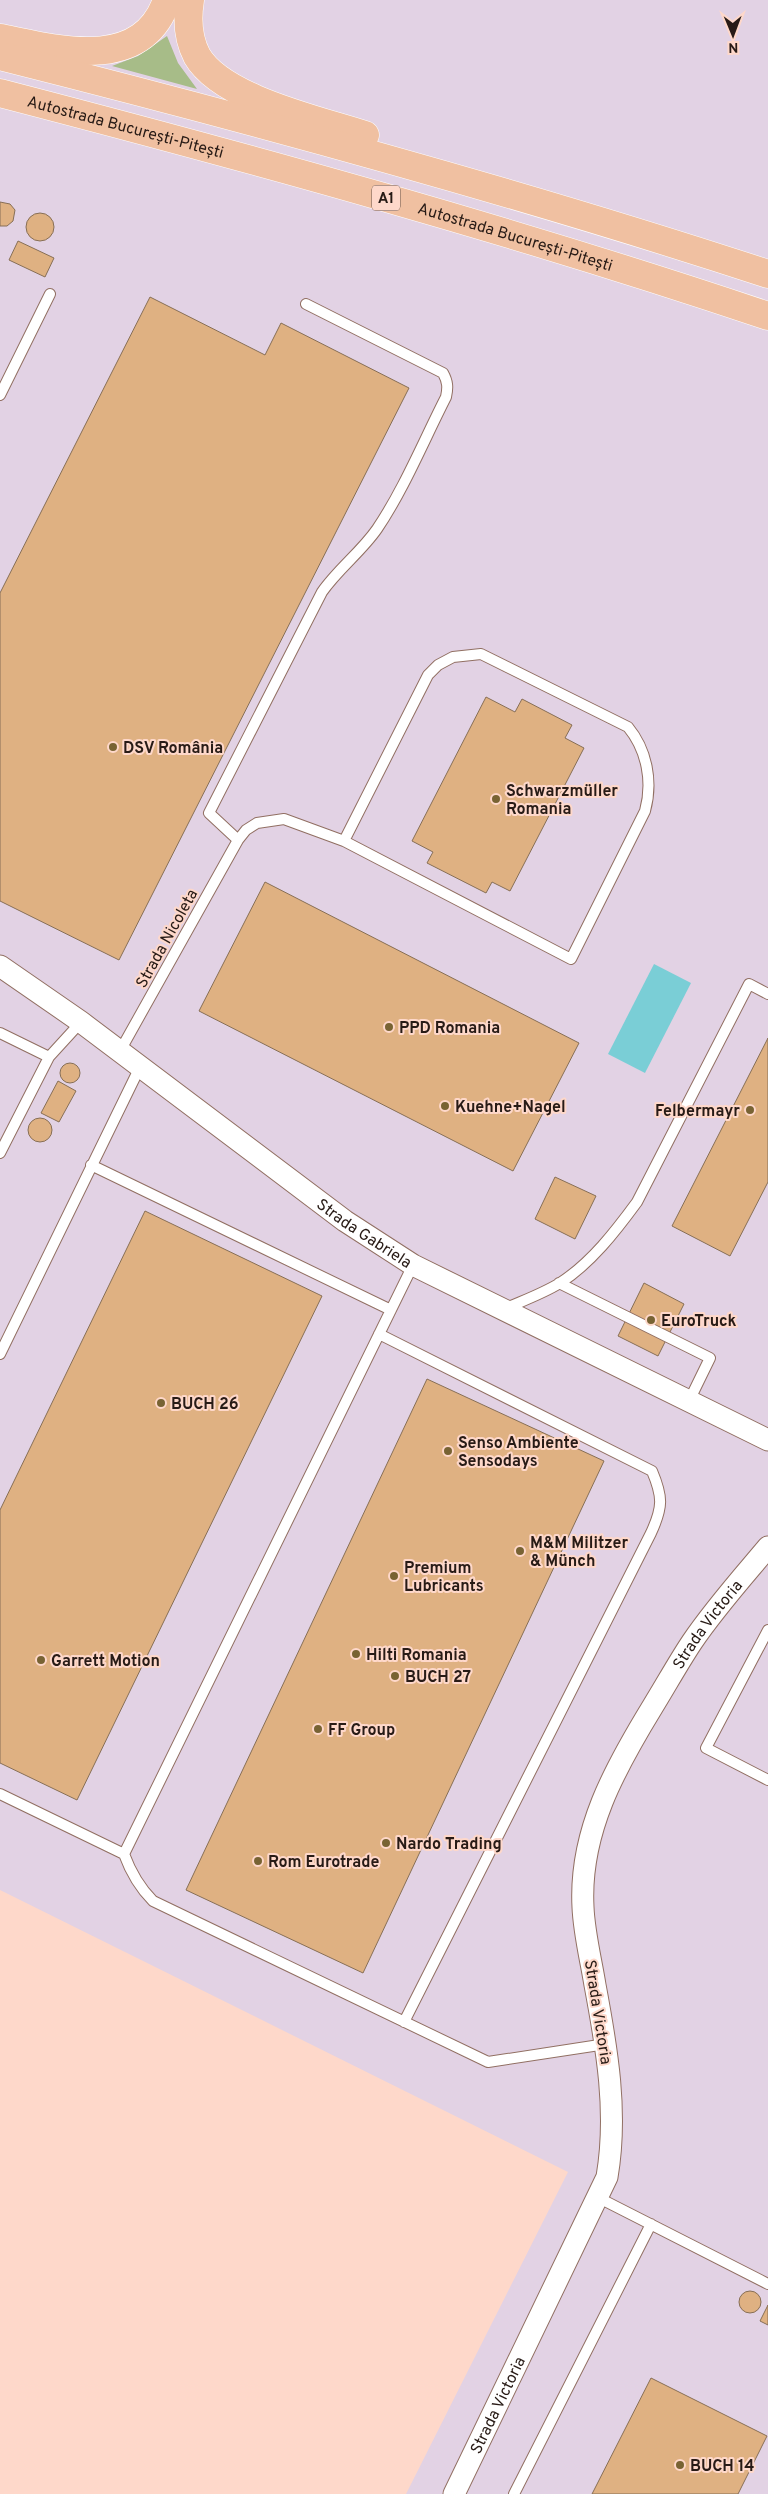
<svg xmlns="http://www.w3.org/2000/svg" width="768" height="2494" font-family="Overpass,sans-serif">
  <rect width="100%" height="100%" fill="#fed8ca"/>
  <!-- industrial -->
  <path fill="#e2d2e4" d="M0 0H768V2494H406L568 2172 0 1890Z"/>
  <!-- green -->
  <path fill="#a7bc88" d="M167 36 178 63 197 89 112 66 138 56Z"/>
  <!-- water -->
  <path fill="#7aced6" d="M654 964 691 983 645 1073 608 1054Z"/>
  <!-- building -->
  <path fill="#dfb182" stroke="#876f56" d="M0 202 10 204 15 210 13 221 7 226H0Z
    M26 227a14 14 0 1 1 28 0a14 14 0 1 1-28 0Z
    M18 241 54 258 45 277 9 260Z
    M150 297 265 355 281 323 409 388 119 960 0 901V593Z
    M486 697 515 712 522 699 572 725 565 738 584 748 510 891 492 882 486 893 427 863 433 852 412 841Z
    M265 882 579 1043 513 1171 199 1011Z
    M768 1038V1182L730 1256 672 1226Z
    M60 1073a10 10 0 1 1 20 0a10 10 0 1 1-20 0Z
    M58 1081 76 1091 59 1122 41 1113Z
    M28 1130a12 12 0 1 1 24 0a12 12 0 1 1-24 0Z
    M555 1177 596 1196 575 1239 535 1219Z
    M145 1211 322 1296 77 1800 0 1763V1510Z
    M644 1283 684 1304 658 1356 618 1336Z
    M427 1379 604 1461 363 1973 186 1890Z
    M739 2302a11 11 0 1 1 22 0a11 11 0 1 1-22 0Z
    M768 2305V2325L760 2321Z
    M651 2378 767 2436 738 2494H592Z"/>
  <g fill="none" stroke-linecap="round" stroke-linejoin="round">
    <!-- service casing -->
    <g stroke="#916f62" stroke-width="12">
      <path id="service" d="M0 395 50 294
        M238 840 209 813 322 592C338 569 361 552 377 529 404 489 424 440 446 397 448 388 448 382 443 373L306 304
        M0 1033 49 1057
        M120 1051 238 840 246 830 257 823 284 819 344 841 571 959 645 811C653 782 647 750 628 727L481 654 453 657 438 665 428 675 344 841
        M0 1153 49 1057 81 1022
        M91 1165 391 1310
        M559 1283 710 1358 689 1401
        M504 1309C522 1301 542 1294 560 1283 591 1263 615 1232 637 1202L749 984 768 994
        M379 1334 652 1471C663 1497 663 1507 651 1533L404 2022
        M0 1354 140 1067
        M768 1630 706 1748 768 1780
        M0 1794 124 1854C131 1873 139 1887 153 1901L488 2062 606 2044
        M124 1854 413 1265
        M599 2198 768 2284
        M514 2494 651 2224"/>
    </g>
    <!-- minor casing -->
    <g stroke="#916f62" stroke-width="23">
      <g id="minor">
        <path id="s1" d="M0 966 81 1022 345 1221 413 1265 768 1440"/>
        <path id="s2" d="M454 2494 607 2177C618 2113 607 2049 595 1985 591 1960 584 1933 583 1907 579 1832 615 1768 653 1706 666 1685 678 1663 692 1642 715 1608 742 1578 768 1547"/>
      </g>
    </g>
    <!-- motorway casing -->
    <g stroke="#fff" stroke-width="29">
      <g id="motorway">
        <path d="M190 0C187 19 188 39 197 56 222 99 319 120 365 135"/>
        <path d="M1 38C58 50 142 73 167 0"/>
        <path d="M0 56C258 121 515 191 768 274"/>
        <path id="s3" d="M0 93C258 160 515 231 768 316"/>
      </g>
    </g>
    <!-- service -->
    <use href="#service" stroke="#fff" stroke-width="10"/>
    <!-- minor -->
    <use href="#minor" stroke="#fff" stroke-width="21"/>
    <!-- motorway -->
    <use href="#motorway" stroke="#f0c0a1" stroke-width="28"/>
  </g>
  <!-- markers -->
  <g fill="#786333" stroke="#fed8ca" stroke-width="2">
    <circle cx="113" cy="747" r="5"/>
    <circle cx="496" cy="799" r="5"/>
    <circle cx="389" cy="1027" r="5"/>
    <circle cx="445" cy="1106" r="5"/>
    <circle cx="750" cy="1110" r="5"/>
    <circle cx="651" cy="1320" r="5"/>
    <circle cx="161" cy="1403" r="5"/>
    <circle cx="448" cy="1451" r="5"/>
    <circle cx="520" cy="1551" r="5"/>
    <circle cx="394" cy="1576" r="5"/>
    <circle cx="356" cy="1654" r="5"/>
    <circle cx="41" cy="1660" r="5"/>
    <circle cx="395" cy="1676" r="5"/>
    <circle cx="318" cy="1729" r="5"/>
    <circle cx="386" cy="1843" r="5"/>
    <circle cx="258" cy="1861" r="5"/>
    <circle cx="680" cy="2465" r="5"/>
  </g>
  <g text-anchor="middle" stroke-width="4" stroke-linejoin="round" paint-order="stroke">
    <!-- shield labels -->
    <rect fill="#fed8ca" stroke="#68544c" stroke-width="1" x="372" y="185.5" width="28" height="25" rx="4"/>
    <g font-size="15" font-weight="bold" fill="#281b16">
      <text x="386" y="203">A1</text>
    </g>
    <!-- street labels -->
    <g font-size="16" fill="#281b16" stroke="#fed8ca">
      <text dy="6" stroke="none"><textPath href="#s3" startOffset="130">Autostrada București-Pitești</textPath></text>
      <text dy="6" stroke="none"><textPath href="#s3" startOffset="535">Autostrada București-Pitești</textPath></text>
      <text transform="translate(166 938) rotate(-61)" y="6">Strada Nicoleta</text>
      <text dy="6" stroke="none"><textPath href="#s1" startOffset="452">Strada Gabriela</textPath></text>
      <text dy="6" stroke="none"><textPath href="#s2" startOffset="939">Strada Victoria</textPath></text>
      <text transform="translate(599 2012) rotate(81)" y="6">Strada Victoria</text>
      <text dy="6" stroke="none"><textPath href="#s2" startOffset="99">Strada Victoria</textPath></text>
    </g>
    <!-- poi labels -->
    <g font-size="16" font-weight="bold" fill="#281b16" stroke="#fed8ca" text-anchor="start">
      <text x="123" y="753">DSV România</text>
      <text x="506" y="796">Schwarzmüller<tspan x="506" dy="18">Romania</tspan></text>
      <text x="399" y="1033">PPD Romania</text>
      <text x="455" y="1112">Kuehne+Nagel</text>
      <text x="740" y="1116" text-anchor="end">Felbermayr</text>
      <text x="661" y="1326">EuroTruck</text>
      <text x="171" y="1409">BUCH 26</text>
      <text x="458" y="1448">Senso Ambiente<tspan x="458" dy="18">Sensodays</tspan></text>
      <text x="530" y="1548">M&amp;M Militzer<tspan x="530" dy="18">&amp; Münch</tspan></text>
      <text x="404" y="1573">Premium<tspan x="404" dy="18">Lubricants</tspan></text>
      <text x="366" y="1660">Hilti Romania</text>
      <text x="51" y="1666">Garrett Motion</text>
      <text x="405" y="1682">BUCH 27</text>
      <text x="328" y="1735">FF Group</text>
      <text x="396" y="1849">Nardo Trading</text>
      <text x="268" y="1867">Rom Eurotrade</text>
      <text x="690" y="2471">BUCH 14</text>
    </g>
  </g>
  <!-- north arrow -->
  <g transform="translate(733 35) rotate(179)" stroke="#fed8ca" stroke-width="4" paint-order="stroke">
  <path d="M0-4L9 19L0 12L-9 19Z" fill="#281b16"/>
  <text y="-8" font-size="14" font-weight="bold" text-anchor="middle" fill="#281b16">N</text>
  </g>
</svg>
